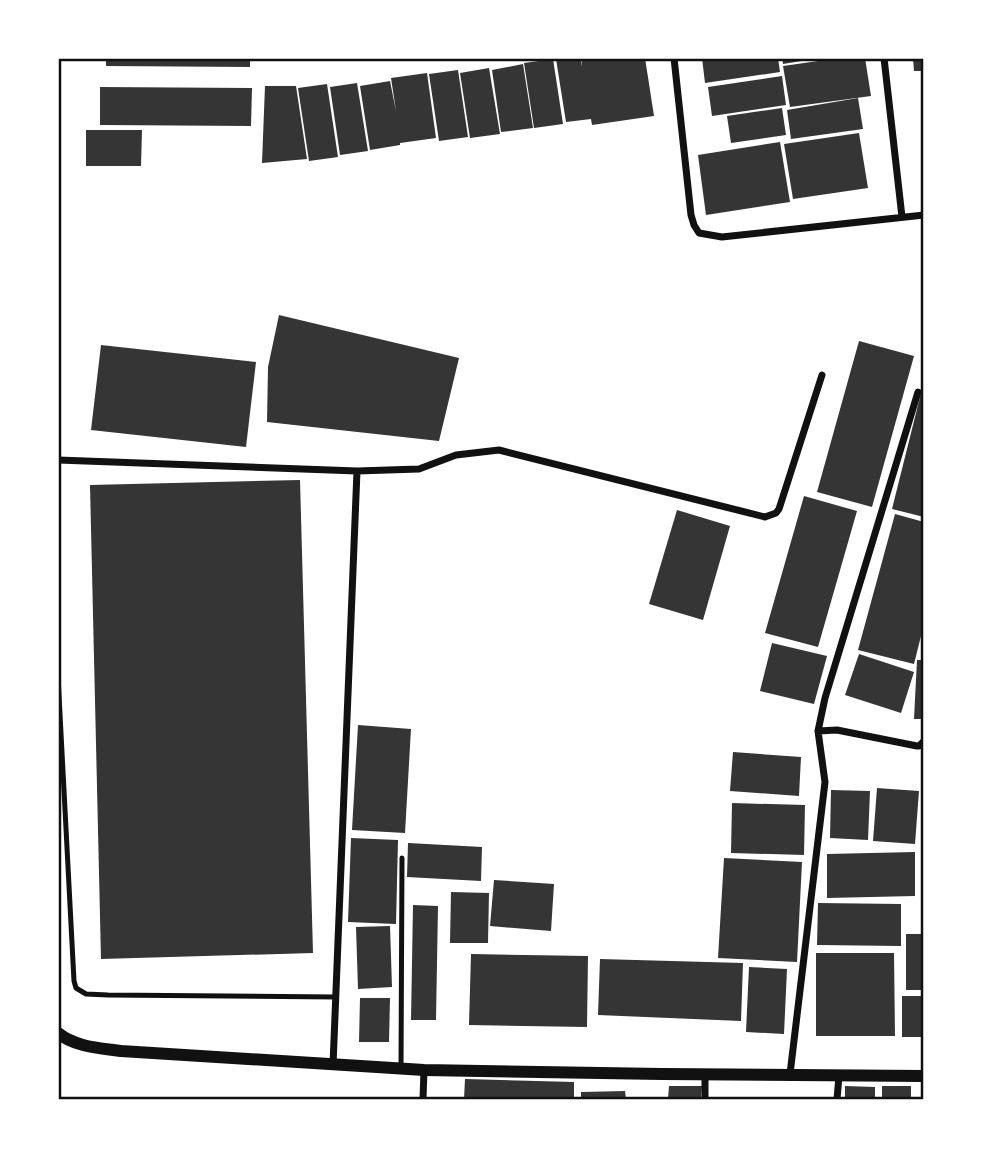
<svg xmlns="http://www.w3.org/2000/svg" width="982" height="1157" font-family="Bitter,serif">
  <rect width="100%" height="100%" fill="#fff"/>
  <!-- building -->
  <path fill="#353535" d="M106 58H250V67L106 66Z
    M564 58H581L582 67V58H645L654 116 592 125 591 119 566 122 556 59Z
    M702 58H778L780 72 705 83Z
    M782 58H814V59L783 64Z
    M839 58H865L871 96 790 107 783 66Z
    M913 58H924V71H914Z
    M553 59 563 124 534 128 524 63Z
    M523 64 533 128 501 132 492 70Z
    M489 68 500 134 470 138 460 73Z
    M458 70 468 137 439 141 429 74Z
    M427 73 436 138 400 143V145L370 150 360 86 390 81 396 111 391 78Z
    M782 76 786 105 712 116 708 87Z
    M357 83 368 151 340 155 330 87Z
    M327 84 338 157 309 161 298 88Z
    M265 86H296L307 159 262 163Z
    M100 87 252 88 251 126 100 125Z
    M858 98 863 129 791 139 787 110Z
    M782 108 786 135 731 143 727 116Z
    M86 130H142L141 166H86Z
    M859 133 868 188 793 199 784 144Z
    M780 142 790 202 706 215 698 155Z
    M279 315 459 358 439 441 267 422 268 367Z
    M859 341 914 356 872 507 817 492Z
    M101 345 256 362 246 447 91 430Z
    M923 385H924V517L892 509Z
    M300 480 313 953 101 959 90 485Z
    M804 496 857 511 818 647 765 633Z
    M677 510 730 526 703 620 649 604Z
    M895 514 924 522V624L914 664 858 650Z
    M772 643 827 656 814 704 760 691Z
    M859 654 914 672 901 713 845 695Z
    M917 660H924V719H914Z
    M358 725 411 729 405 833 352 830Z
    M733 752 801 757 799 796 730 791Z
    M877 788 919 791 915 844 873 841Z
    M831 790 870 791 868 840 830 838Z
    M732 803 805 805 804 855 731 853Z
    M351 838 398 840 396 924 348 922Z
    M408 843 482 847 481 881 407 877Z
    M915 852V896L827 898V854Z
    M724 858 802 862 797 962 718 958Z
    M494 880 554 884 551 931 490 926Z
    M451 892 489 893 488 943H450Z
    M818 903 901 904V946L817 945Z
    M413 905 438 906 436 1020H411Z
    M390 926 392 987 358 989 356 927Z
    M906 934H924V990H906Z
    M816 953H894L895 1036H816Z
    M471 954 588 956 587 1027 469 1025Z
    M600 959 743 963 741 1021 598 1015Z
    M749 967 787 969 784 1034 746 1032Z
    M902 996H924V1037H902Z
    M360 998H390L389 1042H359Z
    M465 1079 574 1082V1099H464Z
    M669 1086H702L701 1099H668Z
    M845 1086 875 1087V1099H845Z
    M882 1086H911V1099H882Z
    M625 1091 626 1099H581V1092Z"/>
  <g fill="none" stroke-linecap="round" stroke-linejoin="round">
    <!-- service -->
    <path stroke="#111" stroke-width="5" d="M58 676 74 981 76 988 86 994 108 995 336 997
      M401 1069 402 858"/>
    <!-- minor -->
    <path stroke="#111" stroke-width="7" d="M674 58 691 215 694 225 699 233 722 237 924 215
      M884 58 902 217
      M58 460 357 471 419 469 456 455 499 450 765 517 776 513 779 509 822 375
      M818 731 825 698 918 392
      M333 1065 357 471
      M705 1073V1099
      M790 1074 825 782 818 731 837 730 917 746H919L924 741
      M423 1099 424 1070
      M837 1099 839 1076"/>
    <!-- tertiary -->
    <path stroke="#111" stroke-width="12" d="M58 1033C75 1047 100 1048 121 1051L424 1070 662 1074 924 1076"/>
  </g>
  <!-- border -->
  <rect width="982" height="1157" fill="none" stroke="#ffffff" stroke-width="119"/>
  <rect x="60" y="60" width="862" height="1038" fill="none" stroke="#111" stroke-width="2.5"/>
</svg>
